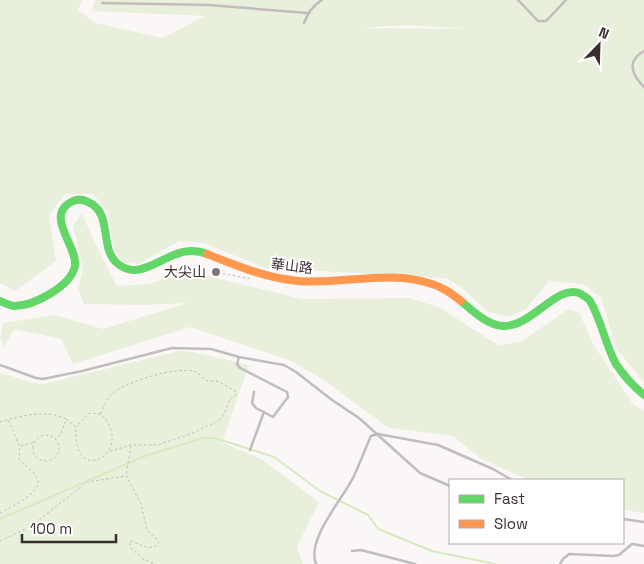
<svg xmlns="http://www.w3.org/2000/svg" width="644" height="564" font-family="'Space Grotesk','Noto Sans TC',sans-serif">
  <rect width="100%" height="100%" fill="#fcf7f7"/>
  <!-- green -->
  <path fill="#e8f0dc" fill-rule="evenodd" d="M0 0H82L78 10 95 23 163 38 204 16 92 11 95 0H644V382L616 348 601 297 582 284 549 281 526 309 509 317 488 312 462 288 446 278 265 268 204 243 179 241 139 264 124 263 114 248 108 212 93 194H65L49 215 56 261 15 291 0 283ZM405 25 470 29H471L361 28Z
    M82 213 92 237 117 286 149 284 187 271 302 299 409 298 439 307 498 345 521 342 568 309 579 312 593 344 632 403 644 411V513L623 510V480H529L481 459 453 436 389 428 322 379 289 360 190 327 73 364 61 339 14 329 4 347 0 338 3 323 55 315 103 329 188 303 143 305 84 304 78 289 83 268 73 226Z
    M179 351 193 352 249 365 222 442 263 460 319 502 297 547 303 564H0V372L32 383 43 384Z"/>
  <g fill="none" stroke-linecap="round" stroke-linejoin="round">
    <!-- stream -->
    <path stroke="#d6eac0" stroke-width="2" d="M0 519 145 456 203 438H215L274 457 320 491 368 515 378 529 432 551 495 564"/>
    <!-- path -->
    <path stroke="#c0bbbb" stroke-width="1" stroke-dasharray="2.5 2.5" stroke-linecap="butt" d="M213 272 253 279
      M101 414C103 407 106 399 112 394 125 382 178 365 196 372 200 374 203 379 208 381 210 381 214 381 216 381 223 383 230 388 236 392V395L230 399 225 412 220 420 193 433 157 445H131L108 452
      M66 419 76 427C71 489 138 453 101 414L89 413 76 427
      M0 422C21 416 46 409 66 419L61 434 55 439
      M33 448a13 13 0 1 1 26 0a13 13 0 1 1-26 0Z
      M21 446 34 442
      M131 446 126 475 141 504 147 530 157 539 159 543C151 552 140 544 130 541V547L143 559 154 564
      M0 513C9 508 42 493 38 480 35 471 25 466 19 459L20 447 8 419
      M0 541 30 527 87 482 126 476"/>
    <!-- lane -->
    <path stroke="#c2bcbd" stroke-width="2.5" d="M518 0 538 21H546L566 0
      M102 3 209 5 307 13
      M304 23C308 13 312 6 322 0
      M644 51C626 61 632 75 644 87
      M239 357 237 364 240 368 287 392 288 397 273 417 256 408 252 403 254 392
      M0 365 36 378 43 379 82 371 172 348 211 349 239 357 284 365 296 372 332 400 359 418 420 473 450 486
      M250 450 264 412
      M623 519 644 522
      M352 551 361 550 415 564
      M316 564C306 539 343 499 354 476 360 463 365 449 371 436L378 434 438 445 493 469 512 480
      M560 564 563 559 569 554 613 556 619 555 632 544 644 546"/>
    <!-- fast -->
    <path stroke="#63d668" stroke-width="8" d="M0 301C5 303 9 305 14 306 34 306 71 286 75 266 78 246 43 215 73 201 78 199 83 199 88 202 114 213 98 248 118 264 146 286 171 239 207 254
      M461 301C473 311 487 325 503 326 531 328 558 282 581 294 584 296 588 298 590 301 601 319 605 344 616 364 624 376 633 386 644 395"/>
    <!-- slow -->
    <path stroke="#ff974d" stroke-width="8" d="M207 254C237 266 266 278 298 281 342 285 389 269 432 284 443 287 452 294 461 301"/>
  </g>
  <!-- markers -->
  <circle fill="#807476" stroke="#fff" stroke-width="2" cx="216" cy="272" r="5"/>
  <g text-anchor="middle" stroke-width="4" stroke-linejoin="round" paint-order="stroke">
    <!-- street labels -->
    <g font-size="14" fill="#3d2d30" stroke="#fff">
      <text transform="translate(292 266) rotate(7)" y="5">華山路</text>
    </g>
    <!-- poi labels -->
    <g font-size="14" fill="#3d2d30" stroke="#fff" text-anchor="end">
      <text x="206" y="277">大尖山</text>
    </g>
  </g>
  <!-- legend -->
  <rect x="449" y="479" width="175" height="65" fill="#ffffff" stroke="#b1abac"/>
  <rect x="459" y="495" width="25" height="8" fill="#63d668" stroke="#b1abac"/>
  <text x="494" y="504" font-size="15" fill="#3d2d30">Fast</text>
  <rect x="459" y="520" width="25" height="8" fill="#ff974d" stroke="#b1abac"/>
  <text x="494" y="529" font-size="15" fill="#3d2d30">Slow</text>
  <!-- north arrow -->
  <g transform="translate(599 45) rotate(23)" stroke="#ffffff" stroke-width="4" paint-order="stroke">
  <path d="M0-4L9 19L0 12L-9 19Z" fill="#3d2d30"/>
  <text y="-8" font-size="14" font-weight="bold" text-anchor="middle" fill="#3d2d30">N</text>
  </g>
  <!-- scale -->
  <path d="M22 534v8h94v-8" fill="none" stroke="#3d2d30" stroke-width="2.5"/>
  <text x="30" y="534" font-size="15" fill="#3d2d30" stroke="#ffffff" stroke-width="4" paint-order="stroke">100 m</text>
</svg>
